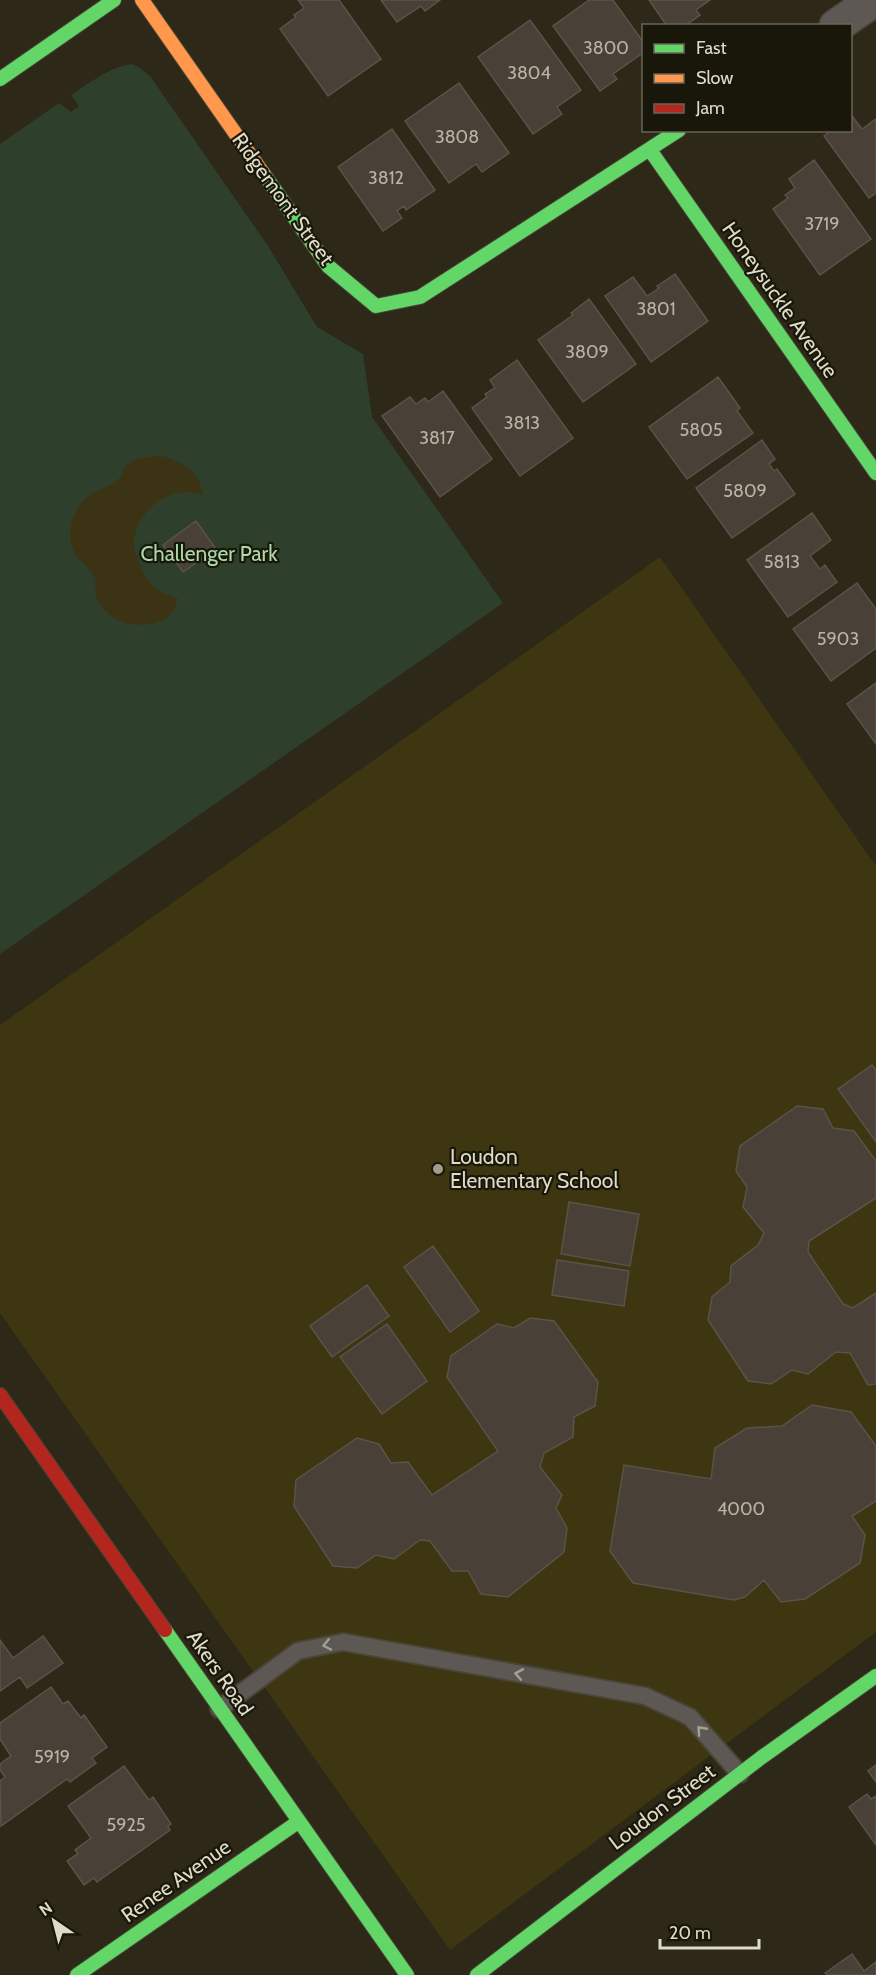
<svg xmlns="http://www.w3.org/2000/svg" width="876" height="1975" font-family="Cabin,sans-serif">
  <rect width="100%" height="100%" fill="#2d2817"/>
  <!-- built -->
  <path fill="#3d3610" d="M660 557 876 866V1632L450 1950 0 1313V1025Z"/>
  <!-- green -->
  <path fill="#2e402b" d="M132 64 137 66 150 76 268 246 317 327 363 354 372 417 503 603 0 954V144L59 103 71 112 79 106 71 95C90 83 109 67 132 64Z"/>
  <!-- sand -->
  <path fill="#3c3315" d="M162 456C183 462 198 470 203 494 194 493 185 491 176 493 155 499 137 518 134 539 133 547 136 555 139 562 143 573 150 585 160 591 165 594 172 596 178 598 176 602 175 608 173 611 169 618 161 621 154 623 132 628 110 622 98 601 93 593 98 583 93 575 89 567 79 562 75 554 65 535 72 508 89 496 96 490 105 488 113 483 123 478 121 472 127 465 135 456 151 457 162 456Z"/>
  <!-- building -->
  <path fill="#494037" stroke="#5b5249" stroke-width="1.5" d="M298 0H339L381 59 328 96 280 29 296 17 294 15 304 8Z
    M381 0H440L425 11 421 6 397 22Z
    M589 0H613L644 43V52L613 74 617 79 600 91 553 26Z
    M649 0H710L696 10 700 15 685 26H667Z
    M530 20 581 90 557 107 562 114 533 134 478 57Z
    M459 83 509 153 482 172 476 164 449 183 405 121Z
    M852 116 862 129 876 119V193L869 198 824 136 832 130H850V117Z
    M392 129 435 190 406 210 404 206 397 211 402 218 383 231 338 167Z
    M814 160 871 239 820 275 773 209 788 198 785 195 795 188 789 179Z
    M675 274 708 321 651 362 605 296 633 277 647 296 659 288 657 286Z
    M589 299 636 364 583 402 538 340 573 315 571 313Z
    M517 360 573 438 520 476 472 408 487 397 485 394 495 388 490 380Z
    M718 377 740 408 737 411 753 433 687 479 649 427Z
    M443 391 492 459 440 497 382 416 410 397 416 404 425 398 428 402Z
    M762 440 775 459 769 464 774 471 777 469 795 494 732 538 696 488Z
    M812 513 831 540 810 556 820 569 825 565 837 582 788 617 747 560Z
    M196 521 216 549 183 572 163 545Z
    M857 583 876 609V648L831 681 793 629Z
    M876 683V744L847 704Z
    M872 1065 876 1070V1142L838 1089Z
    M797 1106 823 1109 833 1128 854 1131 876 1161V1198L809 1241 808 1252 843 1304 853 1308 876 1293V1384L868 1385 850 1353 836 1352 808 1374 792 1370 771 1384 748 1381 708 1320 712 1297 730 1282 731 1266 758 1245 764 1233 743 1207 747 1187 736 1171 740 1146Z
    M569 1202 639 1214 630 1266 561 1254Z
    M433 1246 479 1311 450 1332 404 1267Z
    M557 1260 629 1271 624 1306 552 1295Z
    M367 1285 389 1316 332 1357 310 1326Z
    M530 1318 554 1321 598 1382 595 1406 574 1417 573 1437 544 1453 540 1467 562 1495 556 1508 567 1528 564 1552 508 1597 481 1594 468 1571H452L430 1541 420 1540 394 1559 376 1555 357 1568 333 1566 294 1506 296 1480 357 1438 379 1444 391 1463 408 1462 432 1495 498 1451 447 1377 451 1356 497 1324 514 1328Z
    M387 1324 427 1381 382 1414 340 1357Z
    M812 1405 851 1412 876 1446V1501L852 1516 865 1535 860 1563 805 1599 781 1602 764 1580 745 1597 734 1600 633 1583 610 1551 624 1465 711 1479 715 1448 747 1428 782 1426Z
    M43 1636 63 1663 27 1688 20 1677 0 1691V1640L13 1658Z
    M51 1687 63 1704 68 1701 81 1718 84 1715 107 1747 92 1758 96 1763 70 1782 67 1779 1 1826 0 1781 5 1777 0 1770V1764L11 1756 0 1739V1723Z
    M876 1765V1782L868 1771Z
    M124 1766 149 1800 153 1797 171 1824 168 1826 170 1830 97 1882 94 1878 84 1885 67 1861 78 1854 75 1850 91 1838 68 1806Z
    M867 1794 871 1799 876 1796V1845L849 1807Z
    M852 1954 864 1971 876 1962V1975H827L825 1973Z"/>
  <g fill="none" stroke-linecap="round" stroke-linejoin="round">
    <!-- lane casing -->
    <g stroke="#484435" stroke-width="20">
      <path id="lane" d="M219 1709 298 1651 343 1642 645 1696 690 1717 740 1774"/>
    </g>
    <!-- street casing -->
    <g stroke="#484435" stroke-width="36">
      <path id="street" d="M836 26 874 0"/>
    </g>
    <!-- fast casing -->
    <g stroke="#484435" stroke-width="16">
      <path id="fast" d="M0 79 114 0
        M650 150 876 473
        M263 173 328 266 376 306 420 297 679 130
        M165 1630 407 1975
        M77 1975 298 1822
        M477 1975 762 1757 876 1676"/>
    </g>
    <!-- slow casing -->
    <g stroke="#484435" stroke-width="16">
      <path id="slow" d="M142 0 263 173"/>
    </g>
    <!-- jam casing -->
    <g stroke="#484435" stroke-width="16">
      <path id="jam" d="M0 1395 165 1630"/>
    </g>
    <!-- lane -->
    <use href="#lane" stroke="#5d5853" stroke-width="16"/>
    <!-- street -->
    <use href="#street" stroke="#5d5853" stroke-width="33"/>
    <!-- fast -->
    <use href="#fast" stroke="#63d668" stroke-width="14"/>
    <!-- slow -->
    <use href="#slow" stroke="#ff974d" stroke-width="14"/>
    <!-- jam -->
    <use href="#jam" stroke="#b3261e" stroke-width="14"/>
  </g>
  <!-- one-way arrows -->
  <defs><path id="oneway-chevron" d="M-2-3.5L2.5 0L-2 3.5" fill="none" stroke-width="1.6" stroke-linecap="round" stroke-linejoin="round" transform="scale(1.5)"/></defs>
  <g stroke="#a4a094">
    <use href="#oneway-chevron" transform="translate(327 1645) rotate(168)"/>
    <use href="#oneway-chevron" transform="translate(519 1674) rotate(-170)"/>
    <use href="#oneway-chevron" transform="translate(701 1730) rotate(-132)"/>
  </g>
  <!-- markers -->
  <circle fill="#a19c8b" stroke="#191709" stroke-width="2" cx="438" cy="1169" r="6"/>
  <g text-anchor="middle" stroke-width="4.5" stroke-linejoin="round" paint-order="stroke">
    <!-- number labels -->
    <g font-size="18" fill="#bab4a4">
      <text x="606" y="54">3800</text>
      <text x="529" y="79">3804</text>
      <text x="457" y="143">3808</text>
      <text x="386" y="184">3812</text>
      <text x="822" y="230">3719</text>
      <text x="656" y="315">3801</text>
      <text x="587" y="358">3809</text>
      <text x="522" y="429">3813</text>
      <text x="701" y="436">5805</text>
      <text x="437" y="444">3817</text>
      <text x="745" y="497">5809</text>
      <text x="782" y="568">5813</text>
      <text x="838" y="645">5903</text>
      <text x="741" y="1515">4000</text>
      <text x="52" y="1763">5919</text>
      <text x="126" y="1831">5925</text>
    </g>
    <!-- street labels -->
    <g font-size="21" fill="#dfdbc9" stroke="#191709">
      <text transform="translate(283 199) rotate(54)" y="7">Ridgemont Street</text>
      <text transform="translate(780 300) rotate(55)" y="7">Honeysuckle Avenue</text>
      <text transform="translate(220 1673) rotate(55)" y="7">Akers Road</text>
      <text transform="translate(662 1807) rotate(-37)" y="7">Loudon Street</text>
      <text transform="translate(176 1881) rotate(-35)" y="7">Renee Avenue</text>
    </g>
    <!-- park labels -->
    <g font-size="21" fill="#acd9ab" stroke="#191709">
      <text x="209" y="561">Challenger Park</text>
    </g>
    <!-- poi labels -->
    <g font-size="21" fill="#dfdbc9" stroke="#191709" text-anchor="start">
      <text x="450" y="1164">Loudon<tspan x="450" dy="24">Elementary School</tspan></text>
    </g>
  </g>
  <!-- legend -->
  <rect x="642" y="24" width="210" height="108" fill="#191709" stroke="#686556" stroke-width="1.5"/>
  <rect x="654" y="44" width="30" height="9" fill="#63d668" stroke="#686556" stroke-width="1.5"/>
  <text x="696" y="54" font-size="18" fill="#dfdbc9">Fast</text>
  <rect x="654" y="74" width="30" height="9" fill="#ff974d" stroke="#686556" stroke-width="1.5"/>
  <text x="696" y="84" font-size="18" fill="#dfdbc9">Slow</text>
  <rect x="654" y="104" width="30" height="9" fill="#b3261e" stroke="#686556" stroke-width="1.5"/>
  <text x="696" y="114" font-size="18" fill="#dfdbc9">Jam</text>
  <!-- north arrow -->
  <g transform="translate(54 1921) rotate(325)" stroke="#191709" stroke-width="4.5" paint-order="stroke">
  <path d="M0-4.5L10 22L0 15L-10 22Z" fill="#dfdbc9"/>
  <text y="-9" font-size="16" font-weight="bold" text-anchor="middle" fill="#dfdbc9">N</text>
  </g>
  <!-- scale -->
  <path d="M660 1939v9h99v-9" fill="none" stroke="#dfdbc9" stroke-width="3"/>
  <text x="669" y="1939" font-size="18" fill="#dfdbc9" stroke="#191709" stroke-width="4.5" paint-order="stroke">20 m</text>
</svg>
